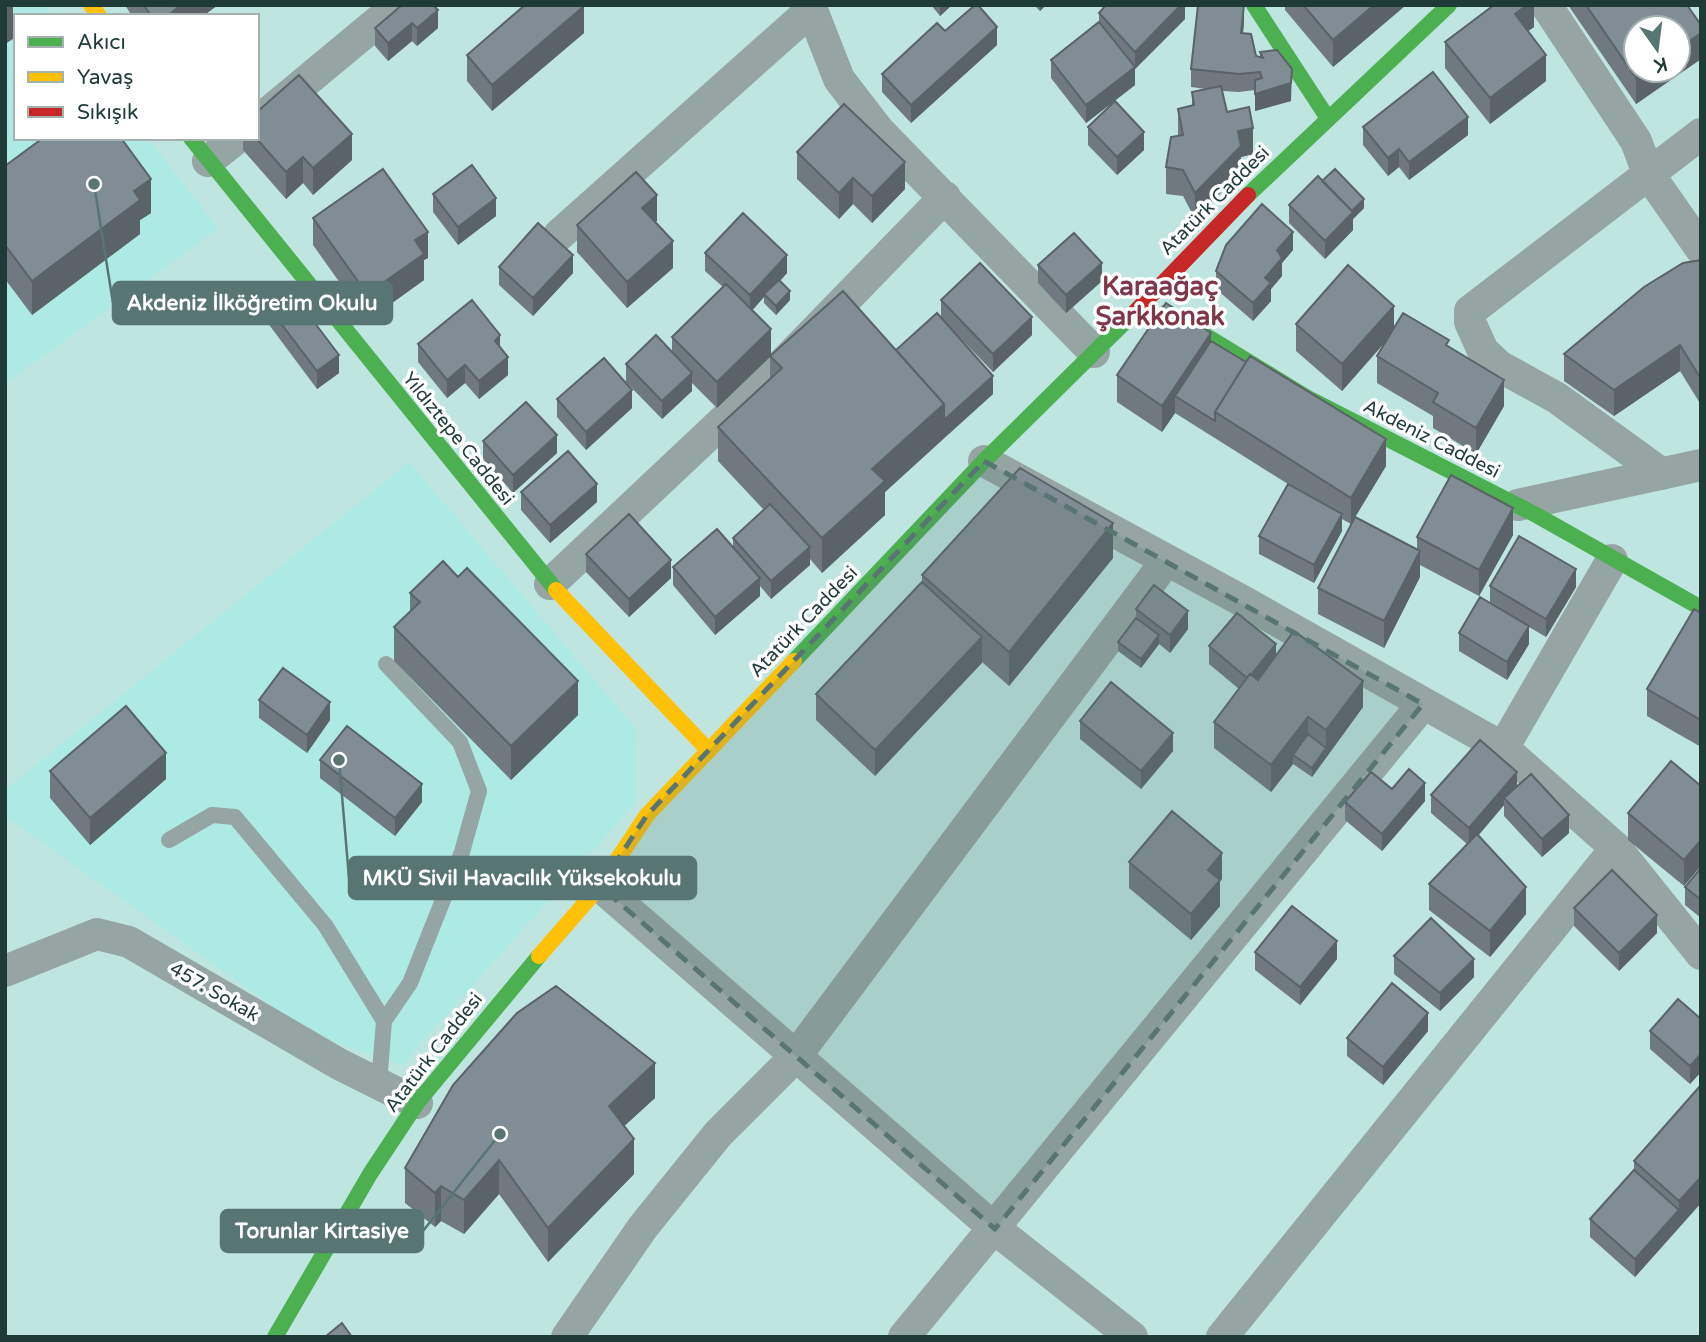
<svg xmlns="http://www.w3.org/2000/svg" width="1706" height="1342" font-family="'Varela Round',sans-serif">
  <rect width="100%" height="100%" fill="#bfe5e0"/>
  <!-- built -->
  <path fill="#adeae3" d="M5 5H45L53 16H16V138H148L218 229 5 384Z
    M409 462 637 730 635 803 402 1065 313 1035 5 816V790Z"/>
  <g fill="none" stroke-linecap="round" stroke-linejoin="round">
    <!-- lane -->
    <path stroke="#94a5a3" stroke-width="16" d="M169 840 212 815 235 817 325 925 384 1021 379 1084
      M384 1021 410 983 462 852 479 791 460 742 386 664"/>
    <!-- street -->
    <path stroke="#94a5a3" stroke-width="32" d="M810 5 839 79 879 131 1094 352
      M1546 5 1636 141 1648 173 1701 249
      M257 122 398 5
      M208 161 237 138
      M559 235 810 11
      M984 461 1237 598 1503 748 1616 848 1701 954
      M1662 474 1557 398 1499 366 1483 351 1470 322V311L1701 134
      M1518 505 1701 465
      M550 584 772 375 945 197
      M1503 748 1612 560
      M600 886 995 1229 1132 1337
      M5 971 97 934 129 942 339 1064 417 1103
      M567 1337 643 1227 718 1134 796 1056 1167 560
      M904 1337 1423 704
      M1222 1337 1616 848"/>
    <!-- fast -->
    <path stroke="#4caf50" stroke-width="16" d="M1254 5 1327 117
      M191 138 556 590
      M1248 195 1449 5
      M1167 312 1306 397 1538 516 1701 608
      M794 661 984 461 1133 314
      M275 1337 370 1174 417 1103 539 956"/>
    <!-- slow -->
    <path stroke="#ffc107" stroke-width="16" d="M91 5 99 16
      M556 590 709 751
      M539 956 600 886 647 815 794 661"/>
    <!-- jam -->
    <path stroke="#c62828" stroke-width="16" d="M1133 314 1248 195"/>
  </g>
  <!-- wall -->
  <path fill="#6f797f" d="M125 5H218L203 16H132Z
    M931 5H952L940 16Z
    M1034 5H1046L1040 11Z
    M1185 5V19L1135 69V85L1086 123 1051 78V60L1099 22V13Z
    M1285 5H1406L1333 67 1285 10Z
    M1534 5V27L1528 31 1546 81 1490 124 1445 68V42Z
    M1568 5H1688V6L1701 25V59L1636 104Z
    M438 10V28L417 46 412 41 388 61 375 46V28Z
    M1244 23 1243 33 1256 56 1260 57V52L1291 101 1255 111V90L1239 92 1222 91 1227 112 1253 154 1241 157V172L1195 219 1183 196 1166 194V167L1178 136V109L1192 106V92L1206 89 1191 87V69Z
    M945 31 997 45 911 123 882 92V74Z
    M584 33 492 111 467 81V55Z
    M1088 127 1144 150 1117 175 1088 145Z
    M1363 127 1468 135 1409 180 1399 167 1388 176 1363 145Z
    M243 138H257L352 160 313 195 303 183 286 199 243 150Z
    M797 152 905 189 872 223 853 204 839 219 797 179Z
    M5 166 151 213 140 220V234L32 315 5 279Z
    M1322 181 1364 208 1353 219V230L1325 259 1289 223V205Z
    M433 194 496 216 458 245 433 212Z
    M313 218 428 258 424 260V280L367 321 313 245Z
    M657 221 655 222 673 268 627 308 577 252V225Z
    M1293 250 1282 263V276L1271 289V301L1253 321 1216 289V271Z
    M705 253 787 273 780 281 790 300 776 315 764 303V297L752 310 771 355 896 350 993 394 885 492V515L822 573 810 559V565L771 599 760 586V596L715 635 673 585V567L733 547V538L764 510 718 461V427L770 379V356L717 408 692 383V391L662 419 626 382V364L672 352V337L723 287 705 271Z
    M1701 260V405L1680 371 1614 416 1564 381V354Z
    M1038 265 1102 281 1066 313 1038 283Z
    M499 267 573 273 533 316 499 285Z
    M941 300 1032 335 993 372 941 318Z
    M267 305 339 373 317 389 267 322Z
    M1296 324 1394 328 1449 347 1504 406 1476 454 1433 428V416L1377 383V356L1385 342 1342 391 1296 351Z
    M1211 341 1386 466 1355 517 1417 549V537L1513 535 1479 596 1420 565V577L1384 648 1318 614V588L1351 524 1342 519V531L1314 583 1259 554V536L1288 484 1175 413 1162 432 1117 402V375Z
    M418 344 500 347 508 375 479 399 465 383 447 398 418 362Z
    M557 399 632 408 586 450 557 417Z
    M483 441 557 453 513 493 483 459Z
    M521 492 597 502 550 543 521 510Z
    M586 554 671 578 629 617 586 572Z
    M1113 558 1009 686 982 662 875 776 816 720V694L922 582V575Z
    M458 577 578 715 511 780 394 661V627L410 611V593Z
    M1490 586 1576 587 1546 637 1529 627V644L1507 680 1459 651V633L1490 602Z
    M1136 609 1188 629 1170 653 1159 644 1141 668 1118 651V642L1136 618Z
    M1701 613V747L1647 716V689Z
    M1209 646 1276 657 1363 707 1312 777 1293 764 1271 792 1214 748V722L1239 689 1209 664Z
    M259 700 330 720 307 753 259 718Z
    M1080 721 1173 751 1141 789 1080 739Z
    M320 760 422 802 395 836 320 778Z
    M50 771 166 779 90 845 50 798Z
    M1517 786 1569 833 1542 857 1504 816V805L1478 836 1526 914 1490 957 1429 910V884L1467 844 1431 813V795Z
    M1701 786 1684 886 1628 840V813Z
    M1392 789 1425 801 1382 851 1345 820V802Z
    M1129 862 1222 879 1220 881V906L1191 940 1129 888Z
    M1701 868V918L1685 905V887Z
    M1574 908 1657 933 1619 971 1574 926Z
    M1255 952 1337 959 1300 1005 1255 970Z
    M1394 956 1474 977 1440 1011 1394 974Z
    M1701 1019V1072L1690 1084 1650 1049V1031Z
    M1428 1031 1383 1085 1347 1056V1038Z
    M1701 1085V1203L1635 1277 1590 1237V1219L1634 1170V1161Z
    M655 1098 624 1126 634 1174 548 1262 499 1194 464 1234 441 1221 435 1227 405 1203V1168Z"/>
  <!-- shaded-wall -->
  <path fill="#5a6368" d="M13 5V39L5 44V10Z
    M181 5H218L203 16H167Z
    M940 5H952L940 16Z
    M1040 5H1046L1040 11Z
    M1181 5H1185V19L1135 69V85L1086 123V105L1135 67V52Z
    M1244 5V23L1241 51V33Z
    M1374 5H1406L1333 67V40Z
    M1527 5H1534V27L1515 40V14Z
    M584 6V33L492 111V85Z
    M438 10V28L417 46V28Z
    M412 23V41L388 61V43Z
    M997 27V45L911 123V105Z
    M1701 33V59L1636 104V78L1647 70H1678V49Z
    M1546 55V81L1490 124V98Z
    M1292 69 1291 101 1255 111V94Z
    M1468 117V135L1409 180V162Z
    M1253 128V154L1241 157V172L1195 219V193L1238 131Z
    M1144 132V150L1117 175V157Z
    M352 134V160L313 195V168Z
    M1399 149V167L1388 176V158Z
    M303 157V183L286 199V172Z
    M905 162V189L872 223V196Z
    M853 178V204L839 219V193Z
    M151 179V213L140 220V234L32 315V281L134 191Z
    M657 195V221L642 234V208Z
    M496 198V216L458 245V227Z
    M1364 199V208L1353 219V230L1325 259V241L1347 215Z
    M428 232V258L424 260V280L367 321V294L415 240Z
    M1293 232V250L1282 263V276L1271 289V301L1253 321V303L1277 250Z
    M673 241V268L627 308V282Z
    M573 255V273L533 316V298Z
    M787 255V273L766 296 764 294V297L750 313V295Z
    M1102 263V281L1066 313V295Z
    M790 291V300L776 315V306Z
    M1394 306V332L1342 391V364Z
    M1032 317V335L993 372V354Z
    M771 329V356L717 408V382Z
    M1211 333V359L1175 396V413L1162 432V406Z
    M500 335V352L495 341Z
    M1680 345V371L1614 416V390Z
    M339 355V373L317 389V371Z
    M508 357V375L479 399V381Z
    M465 365V383L447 398V380Z
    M692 373V391L662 419V401Z
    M993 376V394L944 438V420Z
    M1504 380V406L1476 454V428Z
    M632 390V408L586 450V432Z
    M944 404V438L885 492V515L822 573V538L872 469Z
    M557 435V453L513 493V475Z
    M1386 439V466L1351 524V498Z
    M597 484V502L550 543V525Z
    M1513 508V535L1479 596V570Z
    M1342 514V531L1314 583V565Z
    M1113 523V558L1009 686V652Z
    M810 547V565L771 599V581Z
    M1420 551V577L1384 648V621Z
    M671 560V578L629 617V599Z
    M1576 569V587L1546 637V619Z
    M760 578V596L715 635V617Z
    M1188 611V629L1170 653V635Z
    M1529 626V644L1507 680V662Z
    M1159 635V644L1141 668V659Z
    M982 637V663L875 776V750Z
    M1276 644V662L1248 697V679Z
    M578 681V715L511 780V746Z
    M1363 681V707L1312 777V768L1326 748V730Z
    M330 702V720L307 753V735Z
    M1308 717V743L1293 755V764L1271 792V765Z
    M1173 733V751L1141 789V771Z
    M166 753V779L90 845V818Z
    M1517 772V790L1504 798V805L1469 846V828Z
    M1425 783V801L1382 851V834Z
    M422 784V802L395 836V818Z
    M1569 815V833L1542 857V839Z
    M1701 840V866L1684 886V860Z
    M1222 853V879L1220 881V906L1191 940V914L1208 870Z
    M1526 887V914L1490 957V931Z
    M1657 915V933L1619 971V953Z
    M1337 941V959L1300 1005V987Z
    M1474 959V977L1440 1011V993Z
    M1428 1013V1031L1383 1085V1067Z
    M1701 1054V1072L1690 1084V1066Z
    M655 1063V1098L609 1140V1106Z
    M634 1139V1174L548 1262V1228Z
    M499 1160V1194L464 1234V1200Z
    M1701 1177V1203L1635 1277V1259L1679 1210V1201Z
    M441 1186V1221L435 1227V1193Z"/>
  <!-- building -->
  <path fill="#818d94" stroke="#5a6368" stroke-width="2" d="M5 5H13L5 10Z
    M144 5H181L167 16H151Z
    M402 5H433L438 10 417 28 412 23 388 43 375 28Z
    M525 5H583L584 6 492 85 467 55Z
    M975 5H978L997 27 911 105 882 74 937 23 945 31Z
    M1106 5H1181L1135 52 1099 13Z
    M1198 5H1244L1241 33 1251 34 1256 56 1263 58 1260 52 1277 50 1292 69 1291 83 1255 94V80L1262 78 1260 72 1239 74 1191 69Z
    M1303 5H1374L1333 40Z
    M1494 5H1527L1515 14 1546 55 1490 98 1445 42Z
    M1586 5H1687L1701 25V33L1678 49V28H1636V70H1647L1636 78Z
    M1099 22 1135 67 1086 105 1051 60Z
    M1433 72 1468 117 1409 162 1399 149 1388 158 1363 127Z
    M299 75 352 134 313 168 303 157 286 172 256 138H257V112Z
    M1221 86 1227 112 1249 107 1253 128 1238 131 1241 146 1195 193 1183 170 1166 167 1171 137 1183 135 1178 109 1194 105 1192 92Z
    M1115 101 1144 132 1117 157 1088 127Z
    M844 104 905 162 872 196 853 178 839 193 797 152Z
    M43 138H121L151 179 134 191 140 200 32 281 5 245V166Z
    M472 165 496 198 458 227 433 194Z
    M383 169 428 232 415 240 424 254 367 294 313 218Z
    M1335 169 1364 199 1352 211 1322 181Z
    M636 172 657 195 642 208 673 241 627 282 577 225Z
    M1318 176 1353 212 1325 241 1289 205Z
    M1262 204 1293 232 1277 250 1282 258 1265 278 1271 283 1253 303 1216 271 1226 245Z
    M743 213 787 255 750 295 705 253Z
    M538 223 573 255 533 298 499 267Z
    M1074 233 1102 263 1066 295 1038 265Z
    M1701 260V379L1680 345 1614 390 1564 354 1644 287 1683 263Z
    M980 263 1032 317 993 354 941 300Z
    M1348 265 1394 306 1342 364 1296 324Z
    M779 280 790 291 776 306 764 294Z
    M726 284 771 329 717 382 672 337Z
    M289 289 339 355 317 371 267 305Z
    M843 291 944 404 872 469 885 481 822 538 718 427 782 368 770 356Z
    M472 300 500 335 495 341 508 357 479 381 465 365 447 380 418 344Z
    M1166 303 1211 333 1162 406 1117 375Z
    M937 313 993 376 944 420V404L896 350Z
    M1403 313 1449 340 1446 345 1504 380 1476 428 1433 402 1438 393 1377 356Z
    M656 335 692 373 662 401 626 364Z
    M1211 341 1246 362 1215 412V421L1175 396Z
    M1250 356 1386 439 1351 498 1215 412Z
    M604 358 632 390 586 432 557 399Z
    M526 402 557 435 513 475 483 441Z
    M568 451 597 484 550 525 521 492Z
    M1020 468 1113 523 1009 652 922 575Z
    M1451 475 1513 508 1479 570 1417 537Z
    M1288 484 1342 514 1314 565 1259 536Z
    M770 504 810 547 771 581 733 538Z
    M629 514 671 560 629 599 586 554Z
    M1355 517 1420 551 1384 621 1318 588Z
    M717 529 760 578 715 617 673 567Z
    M1519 536 1576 569 1546 619 1490 586Z
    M443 561 458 577 467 568 578 681 511 746 394 627 420 602 410 593Z
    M922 582 982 637 875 750 816 694Z
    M1154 585 1188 611 1170 635 1136 609Z
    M1480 597 1529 626 1507 662 1459 633Z
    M1694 609 1701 613V720L1647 689Z
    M1237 613 1276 644 1251 675 1250 674 1247 678 1209 646Z
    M1136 618 1159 635 1141 659 1118 642Z
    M1294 631 1363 681 1326 730 1308 717 1271 765 1214 722 1250 674 1258 680Z
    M283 668 330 702 307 735 259 700Z
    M1111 682 1173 733 1141 771 1080 721Z
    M126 706 166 753 90 818 50 771Z
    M347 726 422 784 395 818 320 760Z
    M1308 734 1326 748 1312 768 1293 755Z
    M1480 740 1517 772 1469 828 1431 795Z
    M1671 761 1701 786V840L1684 860 1628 813Z
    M1409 769 1425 783 1382 834 1345 802 1371 772 1392 789Z
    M1531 774 1569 815 1542 839 1504 798Z
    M1172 811 1222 853 1208 870 1220 880 1191 914 1129 862Z
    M1477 834 1526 887 1490 931 1429 884Z
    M1701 868V900L1685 887Z
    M1612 870 1657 915 1619 953 1574 908Z
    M1292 906 1337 941 1300 987 1255 952Z
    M1431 918 1474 959 1440 993 1394 956Z
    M1392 983 1428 1013 1383 1067 1347 1038Z
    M556 986 655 1063 609 1106 634 1139 548 1228 499 1160 464 1200 441 1186 435 1193 405 1168 453 1085 517 1013Z
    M1678 999 1701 1019V1054L1690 1066 1650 1031Z
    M1701 1085V1177L1679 1201 1634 1161Z
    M1634 1170 1679 1210 1635 1259 1590 1219Z
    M342 1323 352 1337H325Z"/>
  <!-- marked area -->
  <path fill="#577673" fill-opacity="0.2" stroke="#577673" stroke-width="5" stroke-dasharray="14 9" stroke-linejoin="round" d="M984 461 1423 704 995 1229 600 886 647 815Z"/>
  <g text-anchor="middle" stroke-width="7" stroke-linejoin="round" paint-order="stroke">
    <!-- street labels -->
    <g font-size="19" fill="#1f3b38" stroke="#fff">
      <text transform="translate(1214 200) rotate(-45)" y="7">Atatürk Caddesi</text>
      <text transform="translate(459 438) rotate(51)" y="7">Yıldıztepe Caddesi</text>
      <text transform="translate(1432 438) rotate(27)" y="7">Akdeniz Caddesi</text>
      <text transform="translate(803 621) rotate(-46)" y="7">Atatürk Caddesi</text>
      <text transform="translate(215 991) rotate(30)" y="7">457. Sokak</text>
      <text transform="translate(433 1052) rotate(-52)" y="7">Atatürk Caddesi</text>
    </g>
    <!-- district labels -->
    <g font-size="26" font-weight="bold" fill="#7f3748" stroke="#fff">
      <text x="1160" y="295">Karaağaç<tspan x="1160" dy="30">Şarkkonak</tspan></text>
    </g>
  </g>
  <!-- callouts -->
  <path fill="none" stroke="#577673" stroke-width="2.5" d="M94 184L113 303M339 760L349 878M500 1134L423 1231"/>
  <g fill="#577673" stroke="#fff" stroke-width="2.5">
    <circle cx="94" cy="184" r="7"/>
    <circle cx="339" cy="760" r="7"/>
    <circle cx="500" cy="1134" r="7"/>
  </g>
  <g fill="#577673" stroke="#577673" stroke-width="2.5">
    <rect x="113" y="282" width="279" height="42" rx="7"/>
    <rect x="349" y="857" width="347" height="42" rx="7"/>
    <rect x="221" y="1210" width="202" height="42" rx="7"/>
  </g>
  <g font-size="21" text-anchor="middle" font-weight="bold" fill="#fff">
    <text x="252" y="310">Akdeniz İlköğretim Okulu</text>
    <text x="522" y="885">MKÜ Sivil Havacılık Yüksekokulu</text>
    <text x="322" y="1238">Torunlar Kirtasiye</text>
  </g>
  <!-- border -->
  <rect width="1706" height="1342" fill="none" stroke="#1f3b38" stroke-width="14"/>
  <!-- legend -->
  <rect x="14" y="14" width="245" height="126" fill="#ffffff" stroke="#a5b1af" stroke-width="2"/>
  <rect x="28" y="37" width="35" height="10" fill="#4caf50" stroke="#a5b1af" stroke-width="2"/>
  <text x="77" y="49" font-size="21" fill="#1f3b38">Akıcı</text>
  <rect x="28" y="72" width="35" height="10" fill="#ffc107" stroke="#a5b1af" stroke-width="2"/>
  <text x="77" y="84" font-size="21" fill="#1f3b38">Yavaş</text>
  <rect x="28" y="107" width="35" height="10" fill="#c62828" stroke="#a5b1af" stroke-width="2"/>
  <text x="77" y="119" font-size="21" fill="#1f3b38">Sıkışık</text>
  <!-- north arrow -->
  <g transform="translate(1657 49) rotate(166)"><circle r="33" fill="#ffffff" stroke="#a5b1af" stroke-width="2"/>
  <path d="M0-5L12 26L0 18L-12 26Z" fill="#577673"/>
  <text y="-10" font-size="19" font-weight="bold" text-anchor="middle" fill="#1f3b38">K</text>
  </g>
</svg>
